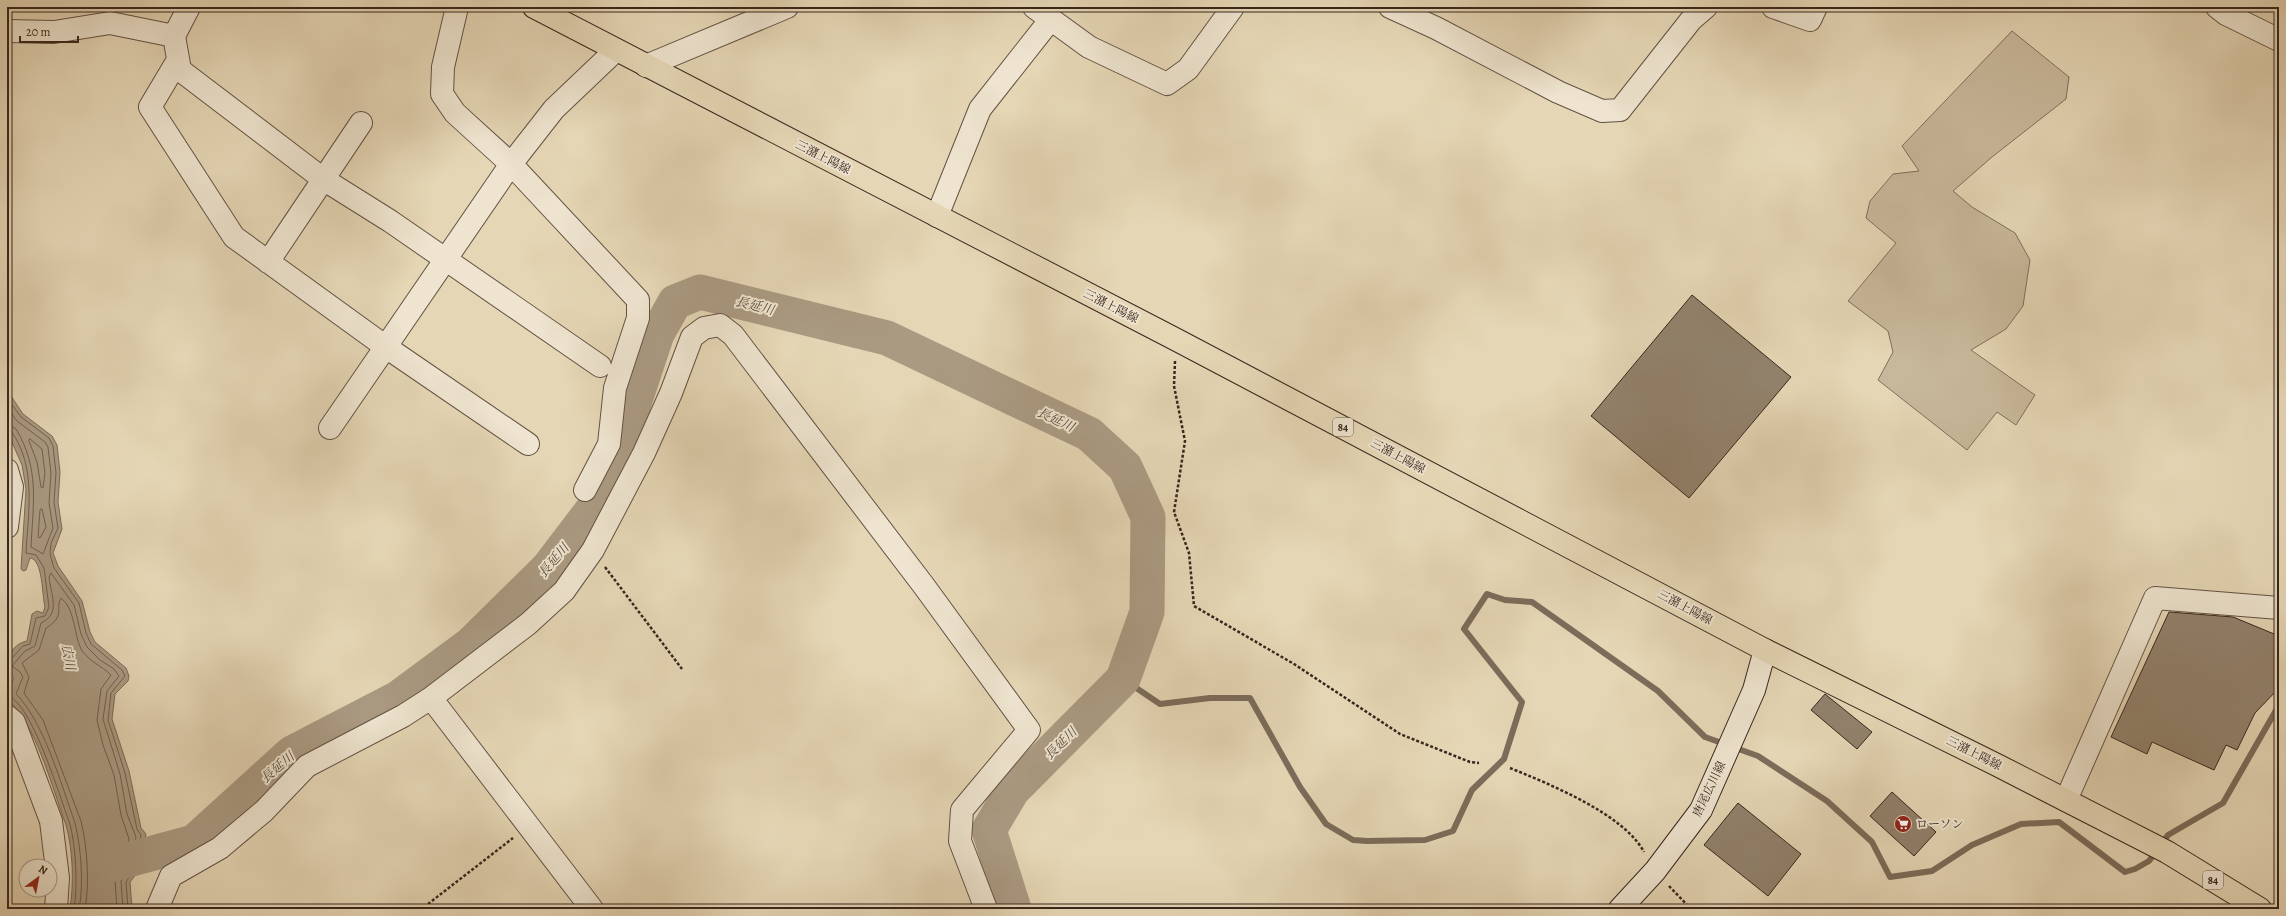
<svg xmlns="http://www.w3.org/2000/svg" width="2286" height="916" font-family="Alegreya,'Noto Serif JP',serif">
  <rect width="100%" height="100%" fill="#e5d6b5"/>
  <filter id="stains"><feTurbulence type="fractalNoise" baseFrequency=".005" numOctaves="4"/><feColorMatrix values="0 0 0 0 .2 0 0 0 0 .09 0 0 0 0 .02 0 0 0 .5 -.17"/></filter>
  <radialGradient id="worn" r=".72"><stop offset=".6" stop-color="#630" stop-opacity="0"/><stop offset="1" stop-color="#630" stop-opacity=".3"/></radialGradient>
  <!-- green -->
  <path fill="#c8b89b" stroke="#806f5c" d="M2012 31 2069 77 2066 99 1992 157 1953 191 1972 207 2015 233 2030 260 2023 306 2006 329 1971 350 2035 395 2016 425 1997 412 1967 450 1878 380 1893 352 1888 331 1848 301 1896 243 1866 218 1870 201 1893 174 1919 171 1902 146Z"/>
  <!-- water -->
  <path fill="#aa9a82" stroke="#7c6c5a" d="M7 390 23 414 52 436 57 445 60 472 58 502 62 529 53 553 58 566 82 601 90 632 95 642 126 668 129 676 128 681 115 694 112 719 129 771 141 828 146 834 137 873 130 882 132 909H70C74 883 73 850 66 825 52 788 36 723 7 699V686L9 687 14 678 7 674C7 659 10 645 27 641L32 614 37 611 43 613 45 607C42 596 43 559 30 558L26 570 23 571 21 569 26 489 22 465 7 431Z"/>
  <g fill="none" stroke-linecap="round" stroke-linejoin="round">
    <!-- shore -->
    <path stroke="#716050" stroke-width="1" d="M7 398 21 417 49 438 53 446 56 473 54 502 58 528 51 543 50 554 54 568 79 603 86 633 91 644 122 670 125 676 111 693 108 720 125 773 137 829 141 835 134 870 126 882 128 909
      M7 407 17 421 45 442 48 447 51 473 49 503 53 528 43 554 31 547C33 504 40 469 16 429L7 424
      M7 430 11 431C37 467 28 512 26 553L36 555 44 568 49 607 45 616 36 618 30 644 23 646 11 659 7 660
      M30 439 42 449 45 473 43 488 41 487 37 462 29 441Z
      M42 509 46 527 40 538 38 537 40 510Z
      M7 696C31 699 61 801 70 824 76 848 78 885 74 909
      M79 909C84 885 81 847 75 823 61 784 44 722 16 694L23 677 20 672 12 666 25 651 35 646 41 623C61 614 51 595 49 577L51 573 74 605 81 634 87 647 100 660 114 669 119 676 107 691 103 719 120 774 127 814 136 837 129 867 121 881 123 909
      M85 909C90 884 87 845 81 821L43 720 24 693 29 677 22 663 39 650 46 628C66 616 55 607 61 598 75 608 74 635 81 649 88 661 102 666 111 675L101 689 97 720 103 745 114 775 121 815 129 839 124 864 118 872 115 880 117 909"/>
    <!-- stream -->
    <path stroke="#7c6c5a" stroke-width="6" d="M1123 679 1160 704 1210 698H1250L1300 787 1326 824 1353 840 1367 841 1425 840 1453 831 1472 790 1504 759 1522 702 1464 629 1487 594 1505 600 1532 602 1658 691 1705 737 1758 756 1827 801 1872 842 1890 877 1932 871 1972 845 2021 824 2059 822 2125 872 2135 869 2149 861 2168 835 2223 803 2279 705"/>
    <!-- river -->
    <path stroke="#aa9a82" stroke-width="35" d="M113 864 194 842 292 753 398 698 471 644 548 568 603 496 657 334 675 302 700 292 887 338 1089 434 1125 467 1148 517 1147 612 1123 679 1012 791 989 830 1014 909"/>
  </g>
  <!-- building -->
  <path fill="#92826d" stroke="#38261e" d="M1692 295 1791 377 1689 498 1591 416Z
    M2169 612 2233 617 2279 636V688L2255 713 2237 750 2226 745 2214 770 2152 742 2147 754 2111 737Z
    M1825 694 1872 732 1857 749 1811 710Z
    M1892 792 1936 832 1914 856 1870 816Z
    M1738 803 1801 854 1768 896 1704 845Z"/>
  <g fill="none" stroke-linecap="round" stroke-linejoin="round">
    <!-- street casing -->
    <g stroke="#635244" stroke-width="24">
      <path id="street" d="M457 7 443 67 442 94 455 113 511 164 638 300V318L615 388 609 444 585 490
        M1034 7 1089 47 1167 84 1188 69 1233 7
        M1390 7 1436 28 1558 92 1602 111 1620 110 1691 20 1706 7
        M1773 7 1810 20 1816 7
        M2217 7 2226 14 2279 40
        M7 31 54 32 110 23 174 36 189 7
        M174 36 180 70 323 179 390 221 600 366
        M178 60 150 107 234 237 386 347 528 444
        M646 66 787 7
        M937 216 980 109 1051 19
        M268 262 361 123
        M330 428 511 164 554 109 616 50
        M7 470 12 487 7 527
        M431 698 592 909
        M7 716 14 722 51 821 58 878 56 909
        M2066 800 2155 598 2279 608
        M157 909 171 876 220 848 264 811 307 766 403 716 431 698 528 624 564 591 593 550 644 453 671 393 692 337 704 328 720 325 733 335 924 586 1029 730 962 810 960 841 986 909"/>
    </g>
    <!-- secondary casing -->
    <g stroke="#38261e" stroke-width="24">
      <path id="secondary" d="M1620 909 1655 871 1701 810 1754 690 1765 650"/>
    </g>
    <!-- primary casing -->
    <g stroke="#38261e" stroke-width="24">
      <path id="primary" d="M534 7 1175 339 1765 650 1995 764 2167 852 2260 909"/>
    </g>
    <!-- path -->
    <path stroke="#38261e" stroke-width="2.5" stroke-dasharray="3 2" stroke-linecap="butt" d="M1175 361 1174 386 1185 441 1174 512 1189 553 1194 606 1294 664 1400 734 1470 762 1479 763
      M605 567 682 669
      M1510 768C1549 784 1624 814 1644 852
      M1669 886 1691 909
      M428 904 513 838"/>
    <!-- street -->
    <use href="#street" stroke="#eee4cf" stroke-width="22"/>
    <!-- secondary -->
    <use href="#secondary" stroke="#eee4cf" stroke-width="22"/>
    <!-- primary -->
    <use href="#primary" stroke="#e5d6b5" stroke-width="22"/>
  </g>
  <!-- icons -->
  <defs>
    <g id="supermarket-disc" transform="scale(0.9)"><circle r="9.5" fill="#8f2418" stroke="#eee4cf"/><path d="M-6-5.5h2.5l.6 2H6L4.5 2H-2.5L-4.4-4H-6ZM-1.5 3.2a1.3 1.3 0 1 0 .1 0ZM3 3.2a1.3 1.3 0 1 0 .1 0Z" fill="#fff"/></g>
  </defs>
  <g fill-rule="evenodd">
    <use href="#supermarket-disc" x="1903" y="824"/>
  </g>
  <g text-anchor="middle" stroke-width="4" stroke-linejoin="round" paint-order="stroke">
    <!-- shield labels -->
    <g fill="#eee4cf" stroke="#6f5f53" stroke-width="1">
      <rect x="1333" y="418" width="20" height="18" rx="3"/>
      <rect x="2203" y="871" width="20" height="18" rx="3"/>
    </g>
    <g font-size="11" font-weight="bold" fill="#38261e">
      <text x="1343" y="431">84</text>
      <text x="2213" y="884">84</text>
    </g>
    <!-- street labels -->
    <g font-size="12" fill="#38261e" stroke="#eee4cf">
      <text transform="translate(823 157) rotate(27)" y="4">三潴上陽線</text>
      <text transform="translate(1111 306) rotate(27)" y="4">三潴上陽線</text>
      <text transform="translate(1398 456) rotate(28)" y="4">三潴上陽線</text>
      <text transform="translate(1685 607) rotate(28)" y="4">三潴上陽線</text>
      <text transform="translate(1974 753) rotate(27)" y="4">三潴上陽線</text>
      <text transform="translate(1709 789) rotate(-64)" y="4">唐尾広川線</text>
    </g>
    <!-- poi labels -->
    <g font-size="12" fill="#38261e" stroke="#eee4cf" text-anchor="start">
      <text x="1916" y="828">ローソン</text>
    </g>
    <!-- water labels -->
    <g font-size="13" font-style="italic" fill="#5a493c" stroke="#eee4cf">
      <text transform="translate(755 305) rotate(14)" y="5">長延川</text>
      <text transform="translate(1056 419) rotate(25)" y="5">長延川</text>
      <text transform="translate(553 560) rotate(-50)" y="5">長延川</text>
      <text transform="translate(69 657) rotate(78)" y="5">広川</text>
      <text transform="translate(1060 743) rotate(-45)" y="5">長延川</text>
      <text transform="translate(277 767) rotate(-41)" y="5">長延川</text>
    </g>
  </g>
  <!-- margin -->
  <rect width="2286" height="916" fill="none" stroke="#e5d6b5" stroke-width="24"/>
  <rect x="8" y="8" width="2270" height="900" fill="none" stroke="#38261e" stroke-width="2"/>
  <rect x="12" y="12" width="2262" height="892" fill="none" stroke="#38261e"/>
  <!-- north arrow -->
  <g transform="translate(38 878) rotate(32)"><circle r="19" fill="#eee4cf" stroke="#a59888"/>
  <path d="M0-3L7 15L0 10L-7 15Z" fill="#8f2418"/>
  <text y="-6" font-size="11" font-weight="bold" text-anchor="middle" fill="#38261e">N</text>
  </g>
  <!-- scale -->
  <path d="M20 36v6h58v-6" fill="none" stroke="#38261e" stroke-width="2"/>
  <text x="26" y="36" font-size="12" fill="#38261e" stroke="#eee4cf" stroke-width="3" paint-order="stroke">20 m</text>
  <rect width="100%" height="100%" filter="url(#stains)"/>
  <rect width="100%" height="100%" fill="url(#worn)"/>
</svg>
